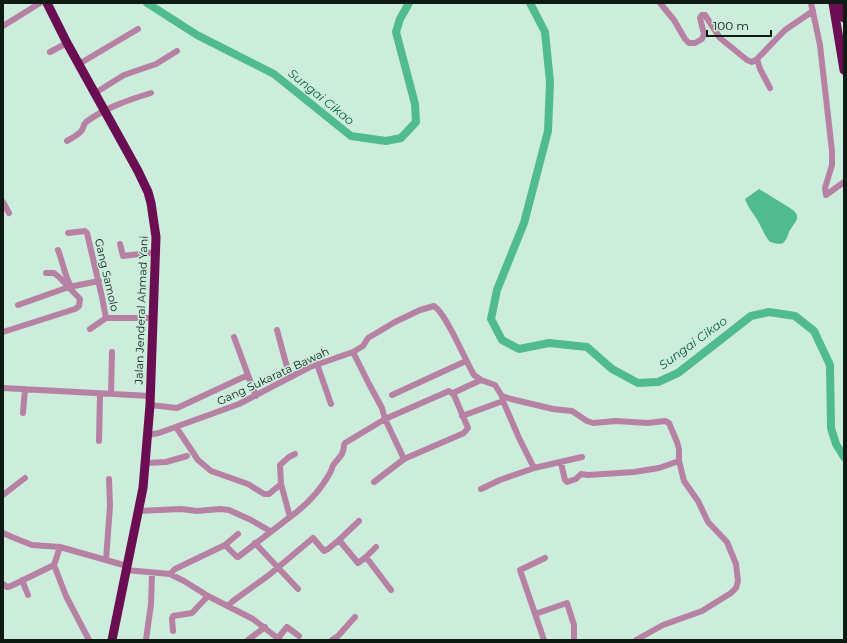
<svg xmlns="http://www.w3.org/2000/svg" width="847" height="643" font-family="Montserrat,sans-serif">
  <rect width="100%" height="100%" fill="#cceddc"/>
  <!-- water -->
  <path fill="#50bb8e" d="M759 189 790 208C804 217 794 222 789 232 788 235 786 241 783 243 780 245 774 243 770 242 765 237 763 230 759 223 755 215 748 208 745 199Z"/>
  <g fill="none" stroke-linecap="round" stroke-linejoin="round">
    <!-- river -->
    <path stroke="#50bb8e" stroke-width="8" d="M147 3 197 35 274 74 351 136 386 141 401 138 416 122 415 104 396 32 400 19 409 3
      M530 3 545 32 550 82 548 131 524 223 497 290 491 319 502 340 519 349 549 343 587 347 612 369 638 383 658 382 678 373 751 316 769 312 795 316 814 331 830 365 831 428 836 444 844 457"/>
    <!-- minor -->
    <path stroke="#b781a3" stroke-width="6" d="M660 3 674 20 685 39 689 43H695L702 39 704 34 700 18 702 15H705L720 38 747 60 752 62 757 59 785 30 813 11
      M811 3 820 45 832 151V165L825 188 826 195 844 182
      M3 26 40 3
      M50 52 67 43
      M757 59 760 69 770 88
      M79 64 138 29
      M95 93 124 75 156 64 177 51
      M67 141C71 138 79 135 82 130 84 127 83 125 86 122 105 108 128 100 151 93
      M3 202 9 213
      M68 233 85 231 87 233 102 297 106 318H153
      M120 244 123 256 156 252
      M58 250C63 262 64 275 71 286
      M18 305 69 287 99 281
      M90 329 106 318
      M277 330 287 367 291 376
      M3 332 75 309 79 306 80 299 59 277 54 273H46
      M234 337 248 375
      M317 364 331 404
      M3 388 150 396
      M453 393 481 380
      M111 394 112 352
      M392 395 466 361
      M502 396 503 401 519 438 534 468
      M150 405 177 408 248 375 256 396
      M23 413 25 389
      M462 416 503 401
      M176 427 198 460 211 471 248 484 264 494H269L281 484
      M147 435 159 433 239 404 310 367 353 352 363 346 368 338 395 322 420 310 434 306C446 313 465 360 474 375L481 380 495 385 502 396 511 399 553 409 572 411 587 421 593 423 616 421 648 423 665 421 669 423 677 442 679 449V461L684 481 698 501 708 522 727 542 736 564 738 581 736 588 731 593 702 611 663 625 636 640
      M99 441 100 394
      M146 463 166 462 187 456
      M561 463 565 480 567 482 576 479 581 474 588 475 634 472 659 468 679 461
      M374 482 404 459
      M481 489 500 480 534 468 582 457
      M3 495 25 478
      M138 511 181 509 197 511 220 509 229 510 251 520 270 531
      M290 517C307 505 320 491 330 473 332 470 332 466 334 464 339 457 344 455 344 445L345 443 385 419 449 391 454 395 468 428 464 433 404 459 385 419 382 408 369 384 353 352
      M3 533 12 537 32 545 60 547 127 566
      M339 540 359 521
      M255 543 298 589
      M225 545 238 534
      M366 557 376 547
      M106 560 110 506 109 479
      M54 565 66 596 89 640
      M126 570 170 574 184 581 208 596 253 619 280 640
      M170 574 175 569 225 545 237 557H238L290 517 281 484 280 465 289 457 295 454
      M22 580 28 595
      M3 584 7 587 11 586 54 565 60 547
      M228 606 233 601 269 575 313 538 324 551 328 549 339 540 358 563 366 557 391 590
      M535 614 567 603 574 625V640
      M173 631 172 619 173 616 192 613 208 596
      M278 638 287 627 299 636
      M146 640 151 604 152 573
      M248 640 265 627
      M332 640 338 636 355 617
      M544 640 520 570 545 558"/>
    <!-- highway -->
    <path stroke="#6a0d53" stroke-width="9" d="M47 3 67 43 138 171 148 192 151 203 156 237 150 405 143 488 112 640
      M833 3 844 70
      M841 3 844 18"/>
  </g>
  <g text-anchor="middle" stroke-width="3" stroke-linejoin="round" paint-order="stroke">
    <!-- street labels -->
    <g font-size="11" fill="#0e1b15" stroke="#cceddc">
      <text transform="translate(107 275) rotate(77)" y="4">Gang Samolo</text>
      <text transform="translate(141 310) rotate(-88)" y="4">Jalan Jenderal Ahmad Yani</text>
      <text transform="translate(273 376) rotate(-25)" y="4">Gang Sukarata Bawah</text>
    </g>
    <!-- water labels -->
    <g font-size="12" font-style="italic" fill="#095f42" stroke="#cceddc">
      <text transform="translate(321 97) rotate(39)" y="4">Sungai Cikao</text>
      <text transform="translate(693 343) rotate(-36)" y="4">Sungai Cikao</text>
    </g>
  </g>
  <!-- border -->
  <rect width="847" height="643" fill="none" stroke="#0e1b15" stroke-width="8"/>
  <!-- scale -->
  <path d="M707 30v6h64v-6" fill="none" stroke="#0e1b15" stroke-width="2"/>
  <text x="713" y="30" font-size="12" fill="#0e1b15" stroke="#cceddc" stroke-width="3" paint-order="stroke">100 m</text>
</svg>
